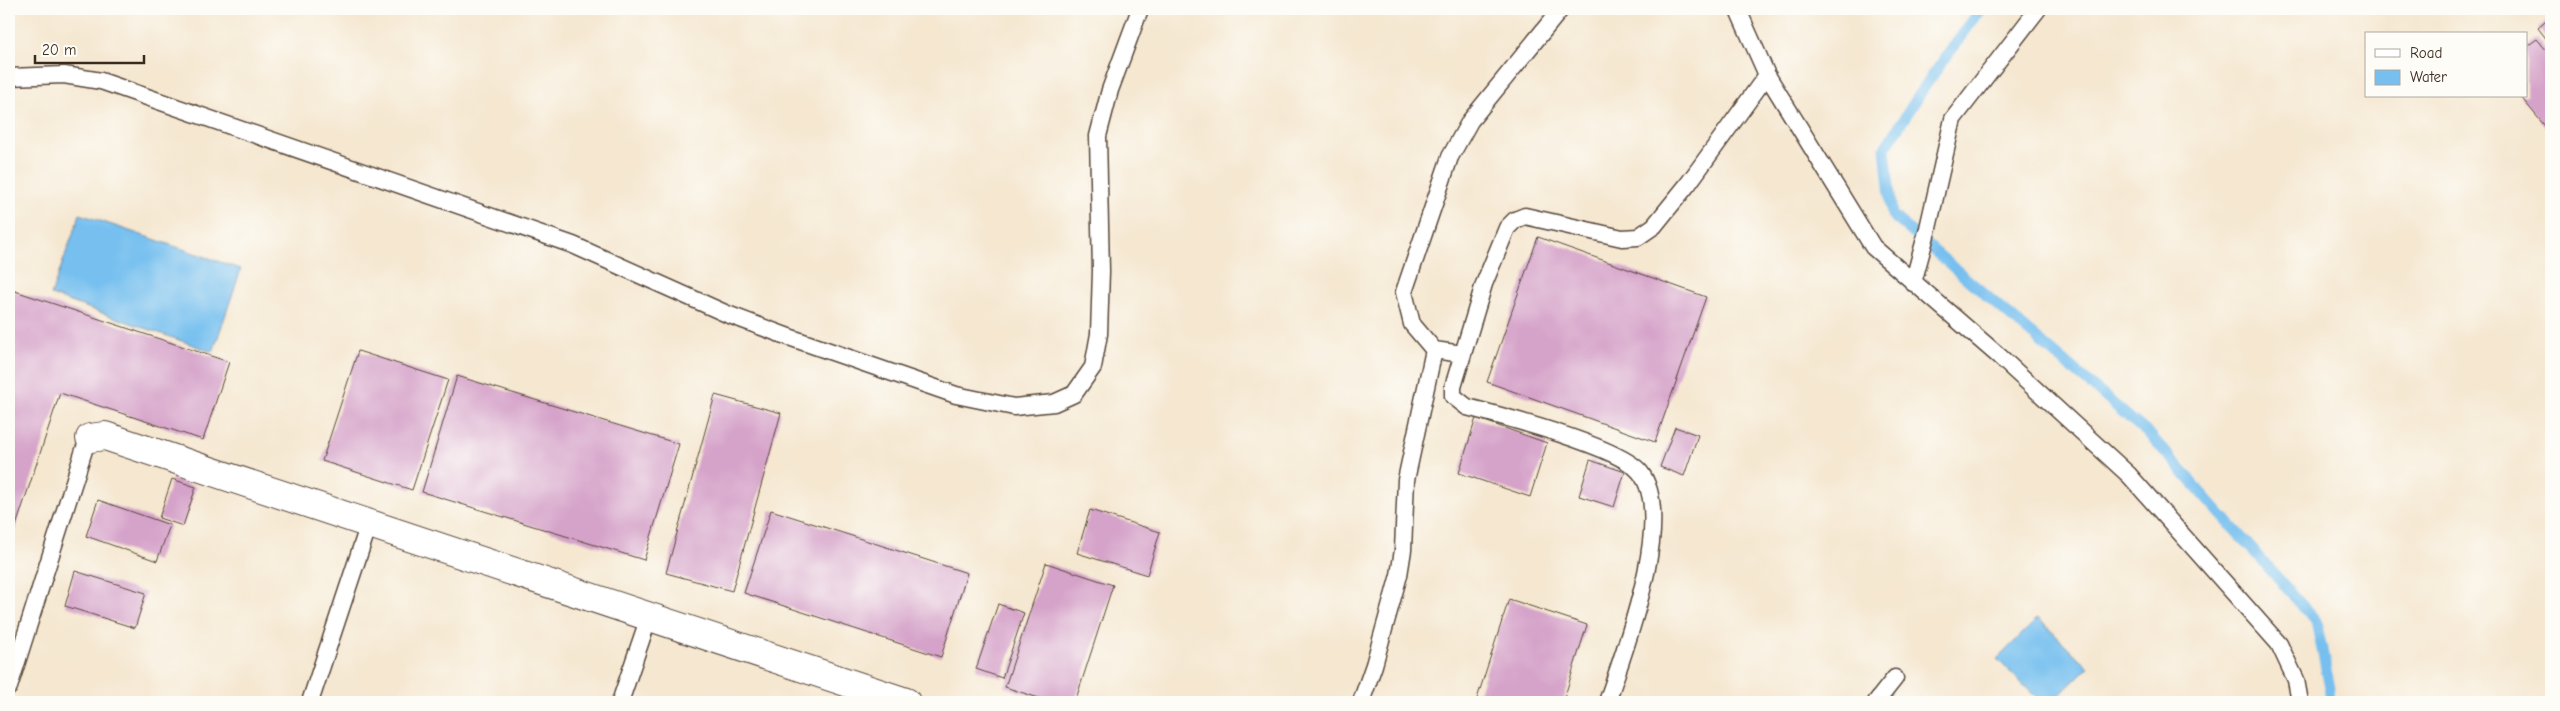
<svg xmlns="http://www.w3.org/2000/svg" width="2560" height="711" font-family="'Comic Neue',sans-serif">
  <rect width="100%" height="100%" fill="#fdfcf7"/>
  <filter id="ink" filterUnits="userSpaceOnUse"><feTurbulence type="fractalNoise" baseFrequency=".02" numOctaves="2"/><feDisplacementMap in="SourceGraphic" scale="10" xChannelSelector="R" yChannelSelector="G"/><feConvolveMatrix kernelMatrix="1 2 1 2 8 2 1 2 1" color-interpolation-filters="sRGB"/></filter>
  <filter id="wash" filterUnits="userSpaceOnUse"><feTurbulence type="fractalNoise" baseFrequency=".0096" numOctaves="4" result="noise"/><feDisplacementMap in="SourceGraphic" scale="20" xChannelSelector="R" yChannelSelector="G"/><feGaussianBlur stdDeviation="1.12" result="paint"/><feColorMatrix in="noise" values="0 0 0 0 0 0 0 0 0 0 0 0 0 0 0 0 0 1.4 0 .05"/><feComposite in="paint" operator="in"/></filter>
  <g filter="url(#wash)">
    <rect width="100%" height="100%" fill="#f5e7d0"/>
    <!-- water -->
    <path fill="#76bfef" stroke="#587486" d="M80 214 241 269 213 352 51 295Z
      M2038 618 2088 667 2052 702H2041L1997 659Z"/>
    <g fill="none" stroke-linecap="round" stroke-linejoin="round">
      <!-- stream -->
      <path stroke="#76bfef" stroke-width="11" d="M1981 9 1927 83 1885 148 1892 215 2151 436 2316 621 2330 688 2328 702"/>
    </g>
    <g id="blocks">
      <!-- building -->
      <path fill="#d5a2c9" d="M2551 17V45L2538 28Z
        M2537 39 2551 56V130L2549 131 2520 96H2526V47Z
        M1538 237 1706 297 1655 442 1487 382Z
        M9 289 229 362 203 440 60 393 9 547Z
        M358 351 448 380 412 490 322 461Z
        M457 376 679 444 644 560 422 492Z
        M715 395 781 413 732 591 666 573Z
        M1476 418 1547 443 1530 497 1459 473Z
        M1675 427 1698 435 1684 476 1660 467Z
        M1590 460 1625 472 1614 507 1579 496Z
        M172 479 196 487 183 526 159 518Z
        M98 500 170 525 157 561 86 536Z
        M771 510 967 573 941 657 744 593Z
        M1090 510 1160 532 1147 575 1077 553Z
        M1046 563 1113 585 1075 702H1051L1005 687Z
        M75 571 146 593 135 628 65 606Z
        M1509 599 1587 625 1563 702H1476Z
        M998 604 1024 613 1002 678 976 669Z"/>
    </g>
  </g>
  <g filter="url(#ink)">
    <use href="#blocks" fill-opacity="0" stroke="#574639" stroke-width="1"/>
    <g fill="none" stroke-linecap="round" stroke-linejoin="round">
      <!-- lane casing -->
      <g stroke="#574639" stroke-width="19">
        <path id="lane" d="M1767 75 1873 247 1999 356 2129 475 2279 644 2296 680 2300 702
          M9 77 64 75 101 81 573 245 727 314 786 336 956 395 1014 407 1054 403 1074 394 1093 367 1099 334 1101 271 1098 136 1110 90 1140 9
          M1913 283 1928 228 1953 119 2038 9
          M1462 354 1434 350 1412 324 1404 292 1450 157 1470 121 1561 9
          M9 687 84 450 90 438
          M310 702 369 524
          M620 702 649 617
          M1361 702 1374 665 1399 575 1403 550 1406 480 1434 350
          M1607 702C1624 651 1676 517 1640 472 1620 447 1502 416 1467 407L1453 396V387L1484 284 1507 228 1515 220 1525 216 1622 238 1638 237 1654 226 1688 184 1767 75 1738 10
          M1876 702 1895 678"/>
      </g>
      <!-- street casing -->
      <g stroke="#574639" stroke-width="30">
        <path id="street" d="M90 438 105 436 906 702"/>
      </g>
      <!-- lane -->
      <use href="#lane" stroke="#fff" stroke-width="16"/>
      <!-- street -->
      <use href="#street" stroke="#fff" stroke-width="28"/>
    </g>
  </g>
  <!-- margin -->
  <rect width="2560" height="711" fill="none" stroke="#fdfcf7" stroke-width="30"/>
  <!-- legend -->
  <rect x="2365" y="32" width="162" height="65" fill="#fdfcf7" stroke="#afa8a0"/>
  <rect x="2375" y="49" width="25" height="8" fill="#ffffff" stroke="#afa8a0"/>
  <text x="2410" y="58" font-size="15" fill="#3b2a1e">Road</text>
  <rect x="2375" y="70" width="25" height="15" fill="#76bfef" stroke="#afa8a0"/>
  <text x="2410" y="82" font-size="15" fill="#3b2a1e">Water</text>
  <!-- scale -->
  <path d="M35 55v8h109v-8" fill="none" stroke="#3b2a1e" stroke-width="2.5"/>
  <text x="42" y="55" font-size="15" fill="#3b2a1e" stroke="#fdfcf7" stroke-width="4" paint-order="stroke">20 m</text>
</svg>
